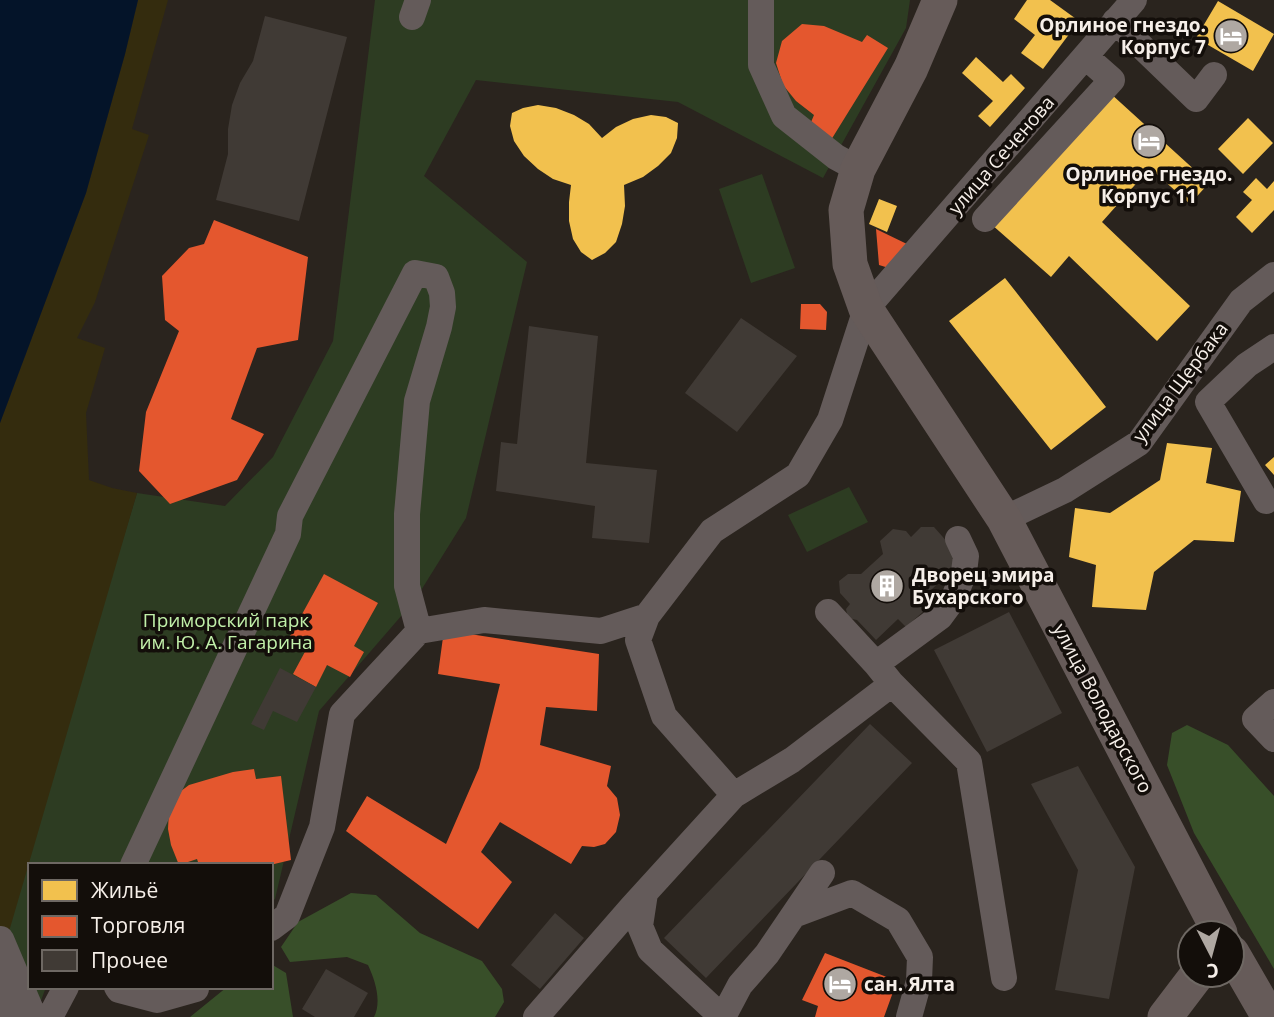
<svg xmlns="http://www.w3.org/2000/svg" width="1274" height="1017" font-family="'Open Sans',sans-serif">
  <rect width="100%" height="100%" fill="#2a241e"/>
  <!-- green -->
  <path fill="#2d3c22" d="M375 0H910L906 28 823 178 678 102 476 80 424 176 527 262 466 518 415 600 319 711 275 899 271 902V865H30V987H46L35 1017 0 941 137 493 225 506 273 457 333 341Z
    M762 174 795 268 751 283 719 189Z
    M849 487 868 522 807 552 788 515Z"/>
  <!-- forest -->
  <path fill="#384f29" d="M1187 725 1228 745 1274 796V969L1194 833 1167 765 1172 733Z
    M351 893 376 895 420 933 482 961 502 989 504 1002 495 1017H374C382 1001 375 980 368 965L347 957 290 962 281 947 298 922Z
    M271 964 286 973 293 1017H190L227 987H271Z"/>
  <!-- sand -->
  <path fill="#342c0e" d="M138 0H168L132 129 149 135 95 302 77 338 105 348 86 413 89 480 112 488 137 493 8 935 0 934V423L86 193 125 54Z"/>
  <!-- water -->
  <path fill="#041429" d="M0 0H138L125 54 86 193 0 423Z"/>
  <!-- homes -->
  <path fill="#f2c14e" d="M1027 0H1050L1079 21 1043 69 1021 53 1035 35 1014 19Z
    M1218 1 1274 34 1253 71 1196 38Z
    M976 57 1003 82 1011 74 1025 88 990 127 978 116 993 101 962 73Z
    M1110 93 1209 183 1190 204 1150 168 1102 222 1190 306 1157 341 1069 256 1051 277 991 224Z
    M538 105 556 108 574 115 589 124 602 138 616 127 633 119 651 115 666 117 678 123 677 138 671 153 658 166 643 177 624 185 625 206 622 224 616 242 605 253 592 260 581 252 573 239 569 221V202L571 185 553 179 538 169 524 156 514 141 510 126 512 113 523 108Z
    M1248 118 1273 143 1243 174 1218 149Z
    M1256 178 1267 189 1274 181V210L1252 233 1236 217 1252 200 1243 192Z
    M879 199 897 206 887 232 869 224Z
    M1005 278 1106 407 1051 450 949 321Z
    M1167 443 1212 448 1206 483 1241 491 1234 542 1194 540 1154 572 1146 610 1092 607 1096 565 1069 557 1075 508 1110 513 1160 480Z
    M1274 457V475L1265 465Z"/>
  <!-- shops -->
  <path fill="#e4572e" d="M802 24 824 26 862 42 867 35 888 48 831 140 809 127 814 115 796 101 783 85 776 63 782 41Z
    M214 220 308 257 298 340 257 348 231 419 264 434 237 480 170 504 139 471 146 412 179 331 165 320 162 276 189 248 204 244Z
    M876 229 909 245 892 269 879 265Z
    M801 304H820L827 312 826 330 800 329Z
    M324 574 378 603 354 646 364 652 350 677 327 665 316 687 293 674 307 648 289 638Z
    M444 630 599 654 597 711 546 707 540 745 611 766 607 786 617 798 620 815 616 832 605 844 594 847 582 846 571 864 500 822 481 852 512 882 478 929 346 831 367 796 446 844 479 768 500 684 438 674Z
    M254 769 256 779 281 776 291 860 270 865H199L197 859 179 865 171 845 168 829 169 810 177 794 189 785 233 772Z
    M825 953 897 981 884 1017H815L818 1006 802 1000Z"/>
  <!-- building -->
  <path fill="#403a35" d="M265 16 347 37 299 221 216 200 228 154V129L232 105 240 83 253 61Z
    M741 318 797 356 737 432 685 393Z
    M529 326 598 336 586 463 657 470 649 543 592 538 595 506 496 491 501 442 517 444Z
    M921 527H934L958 554 954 568 930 591 937 599 906 627 898 619 876 640 857 620 848 618 846 609 850 604 840 593 839 581 848 574H861L883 554 880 541 893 529 906 531 911 537Z
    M1009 612 1062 713 987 752 934 650Z
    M280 668 316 687 297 722 273 711 264 730 251 724Z
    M870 724 912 763 706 978 664 938Z
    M1078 766 1135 867 1109 999 1055 990 1078 870 1031 784Z
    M555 913 584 938 540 989 511 965Z
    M326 969 368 993 354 1017H315L302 1009Z"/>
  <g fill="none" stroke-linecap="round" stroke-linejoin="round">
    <!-- minor -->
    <path stroke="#645b5a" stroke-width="26" d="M761 0V65L784 116 836 157 858 169
      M412 17 418 0
      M1115 21 1196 99 1214 75
      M985 219 1112 80 1086 57
      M1266 501 1208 402 1247 365 1274 347
      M1004 519 1065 490 1139 443 1241 301 1274 275
      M828 612 876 664
      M892 684 876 664 940 617 954 598 964 572 966 556 958 539
      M1274 702 1255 719 1274 739
      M734 795 792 760 892 684 969 762 1004 978
      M133 865 288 534 290 516 415 273 436 277 442 293 443 307 439 327 417 401 407 514V586L419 631
      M645 893 640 926 650 950 722 1017
      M796 914 852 893 898 920 920 957 919 981 909 1017
      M271 928 287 916 322 827 342 714 419 631 484 620 601 631 647 616 712 531 798 475 830 420 866 309 1134 0
      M117 987 119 990 157 1000 196 989
      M12 1017 1 939 34 1017
      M50 1017 66 987
      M536 1017 632 907 734 795 664 716 638 640 647 616
      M723 1017 740 985 767 954 822 873"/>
    <!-- major -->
    <path stroke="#665b59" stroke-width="35" d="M940 0 911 68 858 169 846 210 850 264 866 309 1004 519 1220 933
      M1232 953 1269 1017
      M1165 1017 1197 975"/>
  </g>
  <!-- icons -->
  <defs>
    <g id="hotel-disc" transform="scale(1.75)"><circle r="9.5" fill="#afa8a2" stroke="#130e0a"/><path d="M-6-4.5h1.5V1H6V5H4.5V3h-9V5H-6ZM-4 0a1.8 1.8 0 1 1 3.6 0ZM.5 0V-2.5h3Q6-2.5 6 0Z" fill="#fff"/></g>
    <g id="building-disc" transform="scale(1.75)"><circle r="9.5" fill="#afa8a2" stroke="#130e0a"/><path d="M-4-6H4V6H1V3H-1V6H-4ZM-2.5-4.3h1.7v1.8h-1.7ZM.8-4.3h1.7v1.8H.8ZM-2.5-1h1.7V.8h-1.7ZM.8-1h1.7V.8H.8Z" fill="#fff"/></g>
  </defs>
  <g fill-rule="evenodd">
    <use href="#hotel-disc" x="1231" y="36"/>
    <use href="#hotel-disc" x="1149" y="141"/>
    <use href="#building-disc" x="887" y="586"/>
    <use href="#hotel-disc" x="840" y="984"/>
  </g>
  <g text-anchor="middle" stroke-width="7" stroke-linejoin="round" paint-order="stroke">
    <!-- poi labels -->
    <g font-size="19" font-weight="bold" fill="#f6efe9" stroke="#130e0a" text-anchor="start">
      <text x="1206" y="32" text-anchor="end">Орлиное гнездо.<tspan x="1206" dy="22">Корпус 7</tspan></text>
      <text x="1149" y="181" text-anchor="middle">Орлиное гнездо.<tspan x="1149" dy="22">Корпус 11</tspan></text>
      <text x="912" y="582">Дворец эмира<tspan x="912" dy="22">Бухарского</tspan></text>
      <text x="864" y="991">сан. Ялта</text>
    </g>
    <!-- street labels -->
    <g font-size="19" fill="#f6efe9" stroke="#130e0a">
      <text transform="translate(1001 155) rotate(-49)" y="7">улица Сеченова</text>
      <text transform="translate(1180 382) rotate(-53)" y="7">улица Щербака</text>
      <text transform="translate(1103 708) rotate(62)" y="7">улица Володарского</text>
    </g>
    <!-- park labels -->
    <g font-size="19" fill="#c1f0a9" stroke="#130e0a">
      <text x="226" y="627">Приморский парк<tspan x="226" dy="22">им. Ю. А. Гагарина</tspan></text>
    </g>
  </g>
  <!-- legend -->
  <rect x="28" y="863" width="245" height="126" fill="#130e0a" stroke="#6e6863" stroke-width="2"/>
  <rect x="42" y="880" width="35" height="21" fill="#f2c14e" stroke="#6e6863" stroke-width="2"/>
  <text x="91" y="898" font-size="21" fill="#f6efe9">Жильё</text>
  <rect x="42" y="916" width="35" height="21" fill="#e4572e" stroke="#6e6863" stroke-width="2"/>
  <text x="91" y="933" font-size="21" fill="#f6efe9">Торговля</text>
  <rect x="42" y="950" width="35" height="21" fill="#403a35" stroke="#6e6863" stroke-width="2"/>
  <text x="91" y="968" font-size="21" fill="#f6efe9">Прочее</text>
  <!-- north arrow -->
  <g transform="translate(1211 954) rotate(174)"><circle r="33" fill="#130e0a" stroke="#6e6863" stroke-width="2"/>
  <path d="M0-5L12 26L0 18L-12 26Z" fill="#afa8a2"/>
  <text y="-10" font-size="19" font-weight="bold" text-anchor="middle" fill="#f6efe9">С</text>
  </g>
</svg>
